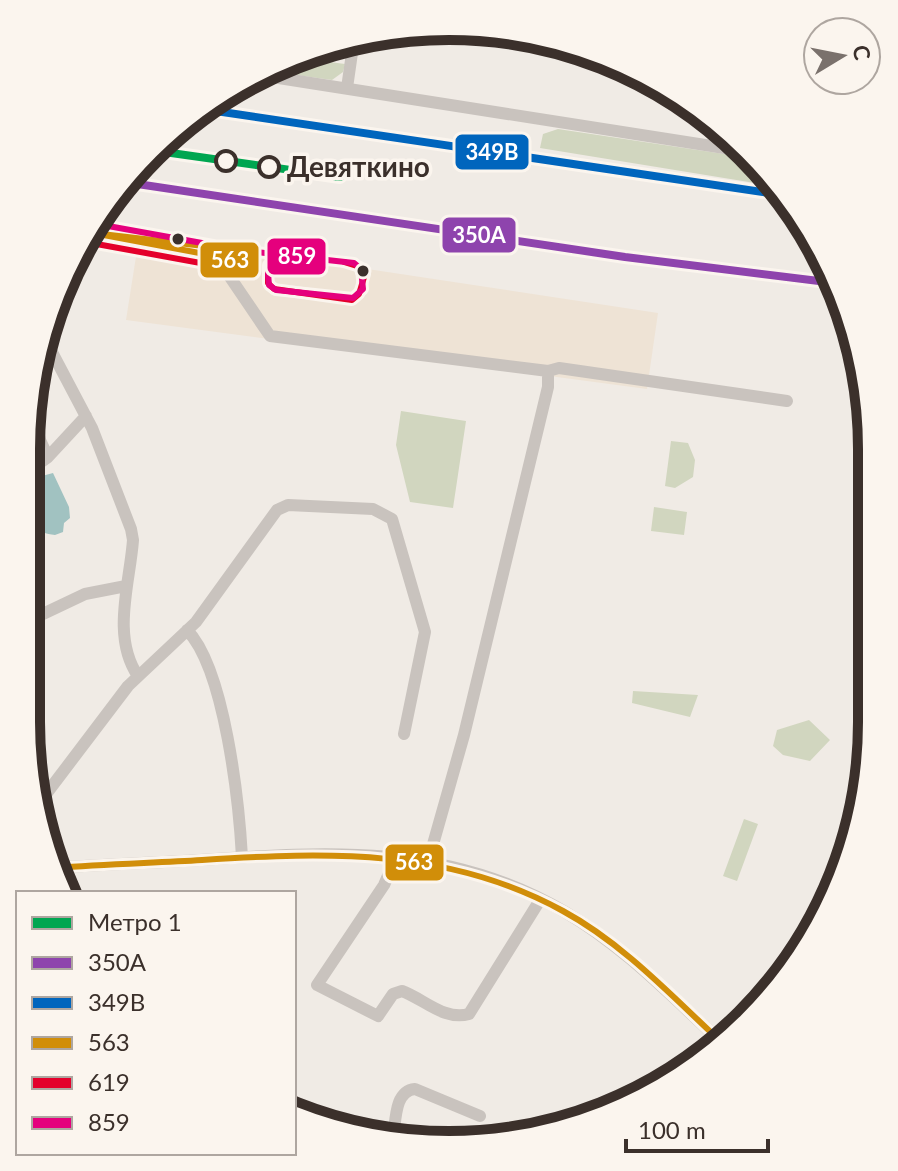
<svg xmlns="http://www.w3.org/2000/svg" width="898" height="1171" font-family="Lato,sans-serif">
  <rect width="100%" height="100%" fill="#f0ebe5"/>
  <!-- green -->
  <path fill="#d1d6bf" d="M307 59 345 64 343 72 332 80 275 72Z
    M558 129 744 157 773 186 540 148 543 134Z
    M401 411 466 421 453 508 410 502 396 445Z
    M671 441 688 443 695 460 693 477 675 488 665 486Z
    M654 507 687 512 684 535 651 531Z
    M633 691 698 695 690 717 632 703Z
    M809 720 830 740 810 761 783 755 773 746 777 730Z
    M744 819 758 824 737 881 723 876Z"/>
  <!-- plaza -->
  <path fill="#eee3d5" d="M96 228 658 313 647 389 126 320 138 244 90 238Z"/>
  <!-- water -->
  <path fill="#a1c2c1" d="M53 473 69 507 70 518 64 523 63 532 55 535C29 533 23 511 28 488L37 486 42 476Z"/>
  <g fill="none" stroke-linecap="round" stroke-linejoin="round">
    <!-- minor -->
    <path stroke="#c9c3be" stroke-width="12" d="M266 76 737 150
      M347 88 354 39
      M93 233 217 258 270 336 548 371 559 368 787 401
      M43 335 92 428 131 529 133 540C130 583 111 636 138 676
      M30 400 40 440 48 457
      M27 472 48 457 86 416
      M26 622 85 594 126 586
      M187 630C225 669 239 803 242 857
      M37 806 128 686 196 622 277 510 288 505 373 509 392 519 425 632 404 734
      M397 855 384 885 317 985 378 1016 393 994 402 991C424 999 444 1021 469 1014L540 900
      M428 862 464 735 548 387V371
      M55 868C104 864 152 863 200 860 329 851 449 843 565 912 623 946 669 994 718 1039
      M393 1139C396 1121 394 1091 415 1089L480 1116"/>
    <!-- bus-1 casing -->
    <g stroke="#fbf5ee" stroke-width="12">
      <path id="bus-1" d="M93 233 221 248 230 260 223 265 210 255Z
        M56 868C104 864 153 863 202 860 328 852 449 848 563 911 622 943 670 994 718 1039"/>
    </g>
    <!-- bus-2 casing -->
    <g stroke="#fbf5ee" stroke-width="12">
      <path id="bus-2" d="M91 243 206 264 217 273
        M268 265V283L274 289 352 300 359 294 365 274 360 267 344 262"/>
    </g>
    <!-- bus-3 casing -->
    <g stroke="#fbf5ee" stroke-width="12">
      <path id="bus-3" d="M97 224 213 245 229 257
        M220 256 238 250 354 263 361 269 363 289 353 298 276 290 269 285 268 273"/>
    </g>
    <!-- bus-1 -->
    <use href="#bus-1" stroke="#d18e09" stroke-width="6"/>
    <!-- bus-2 -->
    <use href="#bus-2" stroke="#e4002b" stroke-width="6"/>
    <!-- bus-3 -->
    <use href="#bus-3" stroke="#e5007d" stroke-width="6"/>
    <!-- rail-1 casing -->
    <g stroke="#fbf5ee" stroke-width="14">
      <path id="rail-1" d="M124 182 625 257 835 283"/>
    </g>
    <!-- rail-2 casing -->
    <g stroke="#fbf5ee" stroke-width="14">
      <path id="rail-2" d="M202 109 782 195"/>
    </g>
    <!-- rail-1 -->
    <use href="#rail-1" stroke="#8e44ad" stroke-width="8"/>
    <!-- rail-2 -->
    <use href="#rail-2" stroke="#0065bd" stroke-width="8"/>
    <!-- metro-1 casing -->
    <g stroke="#fbf5ee" stroke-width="14">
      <path id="metro-1" d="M157 151 340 177"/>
    </g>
    <!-- metro-1 -->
    <use href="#metro-1" stroke="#00a651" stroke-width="8"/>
  </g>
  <!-- markers -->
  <g fill="#fbf5ee" stroke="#3b302b" stroke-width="4">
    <circle cx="226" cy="161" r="10"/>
    <circle cx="269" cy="167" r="10"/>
  </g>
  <g fill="#3b302b" stroke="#fbf5ee" stroke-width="3">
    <circle cx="178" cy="239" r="7"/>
    <circle cx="363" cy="271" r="7"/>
  </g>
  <g text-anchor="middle" stroke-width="7" stroke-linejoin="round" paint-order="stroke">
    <!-- stop labels -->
    <g font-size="28" font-weight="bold" fill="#3b302b" stroke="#fbf5ee" text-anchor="start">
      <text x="287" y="177">Девяткино</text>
    </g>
  </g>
  <!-- crop -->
  <path d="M0 0H898V1171H0ZM449 40H449A409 409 0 0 1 858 449V722A409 409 0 0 1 449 1131H449A409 409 0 0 1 40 722V449A409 409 0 0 1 449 40Z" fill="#fbf5ee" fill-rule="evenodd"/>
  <path fill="none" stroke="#3b302b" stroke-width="10" d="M449 40H449A409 409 0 0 1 858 449V722A409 409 0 0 1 449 1131H449A409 409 0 0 1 40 722V449A409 409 0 0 1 449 40Z"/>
  <g stroke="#fbf5ee" stroke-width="3">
    <rect x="454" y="133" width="76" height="38" rx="8" fill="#0065bd"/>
    <rect x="441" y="216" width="76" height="38" rx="8" fill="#8e44ad"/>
    <rect x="266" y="237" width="61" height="39" rx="8" fill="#e5007d"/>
    <rect x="199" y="241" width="61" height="38" rx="8" fill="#d18e09"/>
    <rect x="384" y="843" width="61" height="39" rx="8" fill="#d18e09"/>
  </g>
  <g font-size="22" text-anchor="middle" font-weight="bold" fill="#fff">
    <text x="492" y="160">349В</text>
    <text x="479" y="243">350А</text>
    <text x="297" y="264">859</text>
    <text x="230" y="268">563</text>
    <text x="414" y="870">563</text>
  </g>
  <!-- legend -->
  <rect x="16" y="891" width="280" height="264" fill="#fbf5ee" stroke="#aea6a0" stroke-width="2"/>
  <rect x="32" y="917" width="40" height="12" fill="#00a651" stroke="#aea6a0" stroke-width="2"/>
  <text x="88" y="931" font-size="24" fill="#3b302b">Метро 1</text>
  <rect x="32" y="957" width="40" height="12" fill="#8e44ad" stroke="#aea6a0" stroke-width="2"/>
  <text x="88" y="971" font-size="24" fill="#3b302b">350А</text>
  <rect x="32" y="997" width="40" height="12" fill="#0065bd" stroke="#aea6a0" stroke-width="2"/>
  <text x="88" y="1011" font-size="24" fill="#3b302b">349В</text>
  <rect x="32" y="1037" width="40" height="12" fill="#d18e09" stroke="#aea6a0" stroke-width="2"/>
  <text x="88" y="1051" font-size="24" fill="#3b302b">563</text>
  <rect x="32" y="1077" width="40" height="12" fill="#e4002b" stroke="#aea6a0" stroke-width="2"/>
  <text x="88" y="1091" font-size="24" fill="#3b302b">619</text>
  <rect x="32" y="1117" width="40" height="12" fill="#e5007d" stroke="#aea6a0" stroke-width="2"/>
  <text x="88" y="1131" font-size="24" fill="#3b302b">859</text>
  <!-- north arrow -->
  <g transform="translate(842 56) rotate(80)"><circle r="38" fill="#fbf5ee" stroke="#aea6a0" stroke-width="2"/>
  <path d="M0-6L14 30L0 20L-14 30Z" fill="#7a716c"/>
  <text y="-12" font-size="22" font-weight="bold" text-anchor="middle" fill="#3b302b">С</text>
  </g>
  <!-- scale -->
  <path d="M626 1139v12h142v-12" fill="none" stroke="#3b302b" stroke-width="4"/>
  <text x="638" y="1139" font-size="24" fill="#3b302b" stroke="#fbf5ee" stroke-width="6" paint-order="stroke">100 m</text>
</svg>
